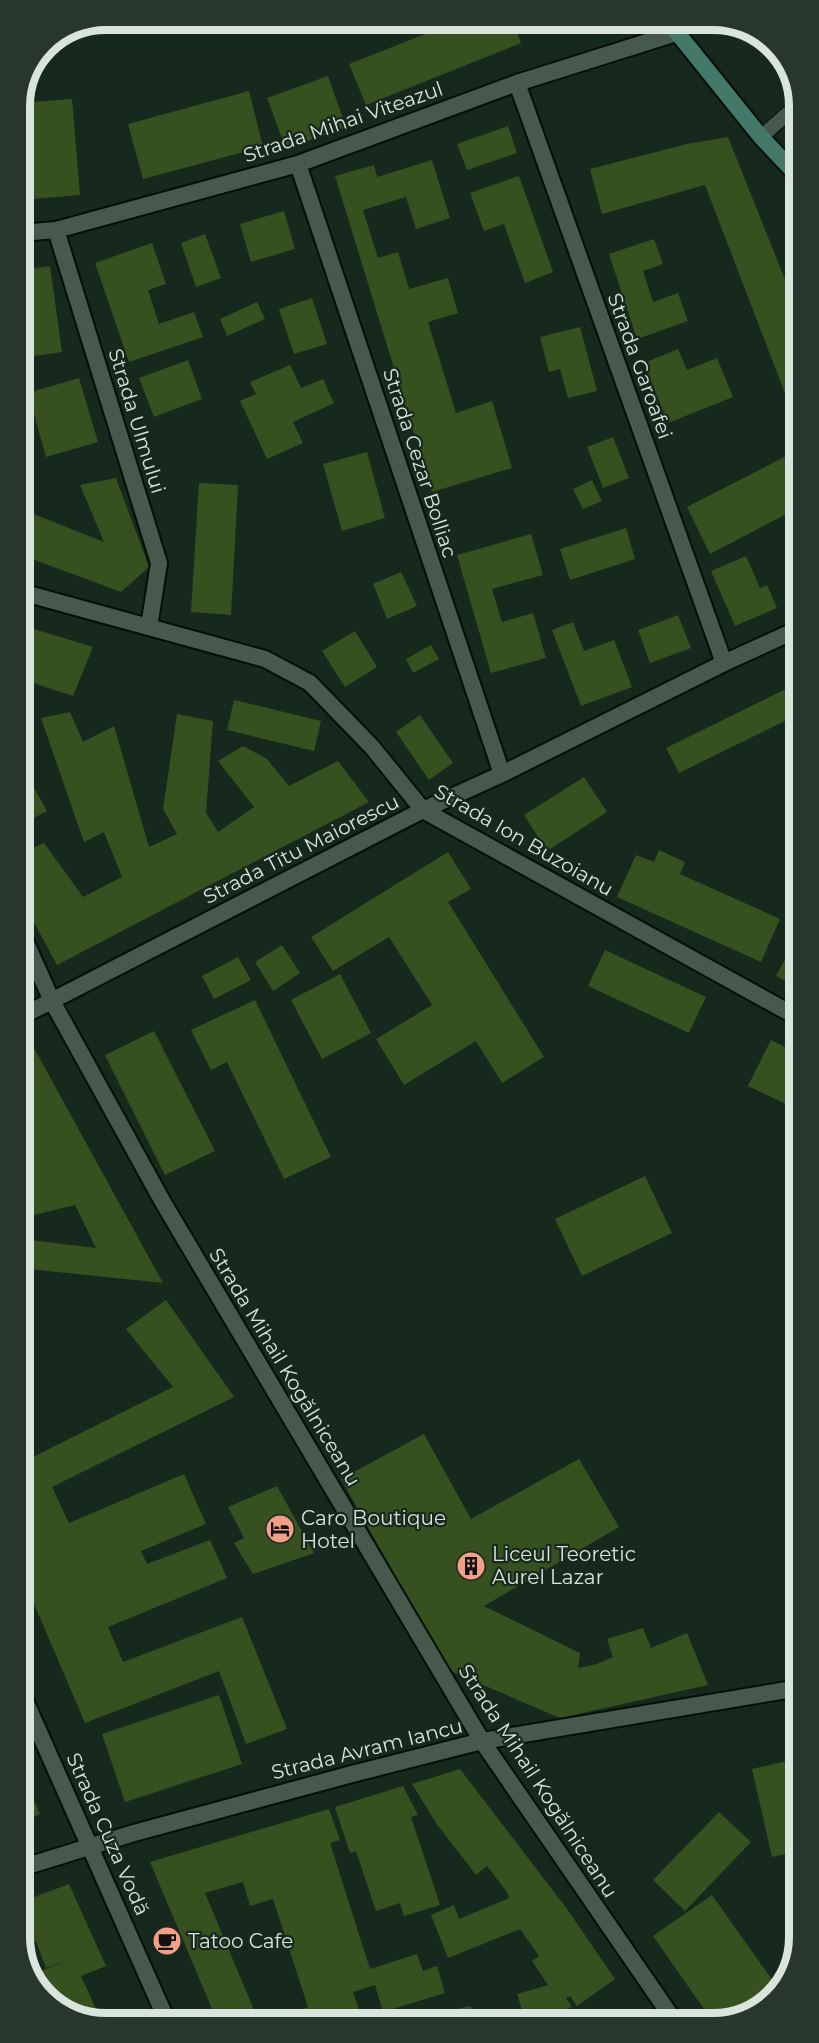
<svg xmlns="http://www.w3.org/2000/svg" width="819" height="2043" font-family="Montserrat,sans-serif">
  <rect width="100%" height="100%" fill="#17281d"/>
  <!-- building -->
  <path fill="#36511f" d="M435 20H512L521 43 366 105 349 64 438 29Z
    M328 76 346 127 286 149 267 98Z
    M249 91 263 147 143 179 128 124Z
    M72 99 80 195 20 200V103Z
    M508 126 517 153 467 170 457 144Z
    M728 137 796 307V422L705 185 602 214 590 169 687 144Z
    M432 160 450 218 416 229 406 197 363 210 378 258 398 252 409 289 448 278 458 313 428 322 456 413 492 401 512 468 432 492 335 176 374 165 377 177Z
    M519 176 553 272 525 283 504 224 484 231 470 193Z
    M284 211 295 249 251 262 240 224Z
    M205 234 221 278 196 287 181 243Z
    M654 239 663 264 643 271 653 302 678 293 688 321 637 339 609 254Z
    M152 243 166 284 148 290 159 324 194 312 203 337 129 362 95 263Z
    M50 266 62 352 22 358 20 345V270Z
    M312 298 327 344 294 354 279 309Z
    M257 302 265 319 227 336 220 319Z
    M580 327 597 391 568 398 560 369 549 372 540 337Z
    M678 349 687 370 717 358 733 397 668 423 644 363Z
    M188 360 202 399 154 417 139 378Z
    M290 365 301 388 323 379 334 403 293 422 303 443 267 459 240 401 256 394 250 382Z
    M79 378 98 442 46 457 28 393Z
    M613 437 629 478 603 488 587 447Z
    M796 451V509L710 554 687 507Z
    M367 452 385 518 342 531 323 464Z
    M116 478 149 567 121 592 21 555V509L104 542 80 485Z
    M592 480 602 501 583 509 573 489Z
    M199 483 238 485 231 615 191 612Z
    M626 528 635 559 570 580 560 549Z
    M531 534 543 575 492 589 502 622 533 613 546 658 491 673 457 555Z
    M746 556 760 588 767 585 777 608 735 626 711 571Z
    M401 572 417 606 387 619 373 584Z
    M678 615 691 648 650 663 638 630Z
    M573 622 584 651 614 640 632 687 581 706 552 630Z
    M21 625 93 647 73 696 21 679Z
    M355 631 377 667 345 687 322 651Z
    M431 645 439 659 413 673 406 659Z
    M796 684 797 745 785 721 679 773 666 748Z
    M234 700 321 721 314 751 227 730Z
    M70 712 83 742 114 726 149 847 177 834 163 809 177 714 213 721 206 813 218 832 254 807 218 761 243 746 267 759 289 786 338 761 369 802 57 965 22 900 21 853 44 843 83 897 122 877 104 832 84 842 41 718Z
    M420 715 453 763 429 780 396 732Z
    M21 764 47 811 21 825Z
    M584 777 607 812 547 851 524 815Z
    M659 850 685 862 680 874 780 919 761 962 617 897 636 855 654 862Z
    M448 852 471 889 448 902 544 1057 502 1083 476 1041 404 1085 376 1039 432 1005 389 937 333 971 311 937Z
    M797 936V987L776 976Z
    M282 945 300 973 273 991 255 962Z
    M605 950 706 997 689 1033 588 986Z
    M238 957 251 980 214 999 202 976Z
    M340 974 371 1033 322 1059 291 1000Z
    M255 1000 331 1157 284 1179 227 1062 211 1070 191 1030Z
    M154 1031 215 1151 165 1175 105 1055Z
    M771 1040 797 1053V1100L794 1108 748 1086Z
    M34 1048 163 1283 29 1269 30 1240 96 1248 75 1205 22 1218V1177L32 1173 22 1153V1054Z
    M645 1176 672 1233 582 1276 555 1219Z
    M166 1300 234 1397 52 1487 69 1523 184 1474 206 1524 141 1551 147 1564 210 1540 227 1578 108 1627 123 1662 242 1617 287 1729 246 1744 219 1671 85 1723 23 1578V1462L173 1387 126 1329Z
    M424 1434 471 1519 579 1459 619 1527 484 1606 580 1653 578 1668 597 1664 613 1657 607 1639 643 1628 651 1648 687 1633 708 1685 560 1718 448 1670 341 1479Z
    M277 1486 314 1553 253 1574 234 1543 244 1538 228 1507Z
    M219 1695 242 1764 125 1802 102 1734Z
    M799 1758V1851L772 1857 752 1769Z
    M460 1769 567 1909 615 1979 577 2006 570 1996 566 1998 572 2007 531 2020H525L517 1994 548 1985 532 1961 539 1956 520 1929 448 1958 431 1915 454 1905 459 1919 509 1898 507 1892 487 1866 476 1875 436 1823 412 1784Z
    M24 1777 40 1814 24 1821Z
    M403 1786 418 1815 411 1817 440 1905 404 1916 400 1903 376 1911 356 1851 350 1853 335 1807Z
    M329 1809 340 1840 330 1843 370 1969 417 1954 423 1971 437 1966 445 1993 383 2012 375 1985 353 1992 363 2022H262L308 2007 273 1899 250 1906 243 1882 205 1893 259 2022 218 2023 150 1862Z
    M719 1812 751 1842 685 1911 653 1880Z
    M69 1884 106 1966 81 1976 102 2022 99 2023 53 2005 31 1975 68 1960 46 1968 36 1941 24 1946V1901Z
    M712 1895 780 1991 741 2019H711L653 1936Z
    M471 2006 473 2021H443L441 2012Z"/>
  <g fill="none" stroke-linecap="round" stroke-linejoin="round">
    <!-- service casing -->
    <g stroke="#031007" stroke-width="16">
      <path id="service" d="M761 137 795 107"/>
    </g>
    <!-- minor casing -->
    <g stroke="#031007" stroke-width="20">
      <path id="minor" d="M517 83 724 663
        M298 164 502 774
        M56 230 159 563 149 627
        M20 233 56 230 298 164 517 83 676 33
        M21 592 265 659 310 683 372 747 423 810 797 1017
        M22 934 52 1001 164 1204 482 1741 673 2019
        M22 1016 423 810 502 774 724 663 796 630
        M23 1696 168 2023
        M24 1867 134 1833 352 1774 482 1741 799 1688"/>
    </g>
    <!-- secondary casing -->
    <g stroke="#031007" stroke-width="20">
      <path id="secondary" d="M667 20 761 137 795 173"/>
    </g>
    <!-- service -->
    <use href="#service" stroke="#47594d" stroke-width="14"/>
    <!-- minor -->
    <use href="#minor" stroke="#47594d" stroke-width="16"/>
    <!-- secondary -->
    <use href="#secondary" stroke="#44796a" stroke-width="16"/>
  </g>
  <!-- icons -->
  <defs>
    <g id="hotel-disc" transform="scale(1.5)"><circle r="9.5" fill="#f49e87" stroke="#17281d"/><path d="M-6-4.5h1.5V1H6V5H4.5V3h-9V5H-6ZM-4 0a1.8 1.8 0 1 1 3.6 0ZM.5 0V-2.5h3Q6-2.5 6 0Z" fill="#111"/></g>
    <g id="building-disc" transform="scale(1.5)"><circle r="9.5" fill="#f49e87" stroke="#17281d"/><path d="M-4-6H4V6H1V3H-1V6H-4ZM-2.5-4.3h1.7v1.8h-1.7ZM.8-4.3h1.7v1.8H.8ZM-2.5-1h1.7V.8h-1.7ZM.8-1h1.7V.8H.8Z" fill="#111"/></g>
    <g id="cafe-disc" transform="scale(1.5)"><circle r="9.5" fill="#f49e87" stroke="#17281d"/><path d="M-5.5-4.5H6V0H3Q3 3.5 0 3.5H-2.5Q-5.5 3.5-5.5 0ZM3-3.2v2h1.7v-2ZM-6 4.5H4V6H-6Z" fill="#111"/></g>
  </defs>
  <g fill-rule="evenodd">
    <use href="#hotel-disc" x="280" y="1529"/>
    <use href="#building-disc" x="471" y="1566"/>
    <use href="#cafe-disc" x="167" y="1941"/>
  </g>
  <g text-anchor="middle" stroke-width="4.5" stroke-linejoin="round" paint-order="stroke">
    <!-- street labels -->
    <g font-size="20" fill="#d9e4dc" stroke="#17281d">
      <text transform="translate(343 122) rotate(-19)" y="7">Strada Mihai Viteazul</text>
      <text transform="translate(640 366) rotate(70)" y="7">Strada Garoafei</text>
      <text transform="translate(137 421) rotate(73)" y="7">Strada Ulmului</text>
      <text transform="translate(420 463) rotate(72)" y="7">Strada Cezar Bolliac</text>
      <text transform="translate(524 840) rotate(30)" y="7">Strada Ion Buzoianu</text>
      <text transform="translate(301 849) rotate(-27)" y="7">Strada Titu Maiorescu</text>
      <text transform="translate(285 1367) rotate(59)" y="7">Strada Mihail Kogălniceanu</text>
      <text transform="translate(367 1749) rotate(-14)" y="7">Strada Avram Iancu</text>
      <text transform="translate(538 1781) rotate(57)" y="7">Strada Mihail Kogălniceanu</text>
      <text transform="translate(108 1834) rotate(66)" y="7">Strada Cuza Vodă</text>
    </g>
    <!-- poi labels -->
    <g font-size="20" fill="#d9e4dc" stroke="#17281d" text-anchor="start">
      <text x="301" y="1525">Caro Boutique<tspan x="301" dy="23">Hotel</tspan></text>
      <text x="492" y="1561">Liceul Teoretic<tspan x="492" dy="23">Aurel Lazar</tspan></text>
      <text x="188" y="1948">Tatoo Cafe</text>
    </g>
  </g>
  <!-- crop -->
  <path d="M0 0H819V2043H0ZM106 30H713A76 76 0 0 1 789 106V1937A76 76 0 0 1 713 2013H106A76 76 0 0 1 30 1937V106A76 76 0 0 1 106 30Z" fill="#27372c" fill-rule="evenodd"/>
  <path fill="none" stroke="#d9e4dc" stroke-width="8" d="M106 30H713A76 76 0 0 1 789 106V1937A76 76 0 0 1 713 2013H106A76 76 0 0 1 30 1937V106A76 76 0 0 1 106 30Z"/>
</svg>
